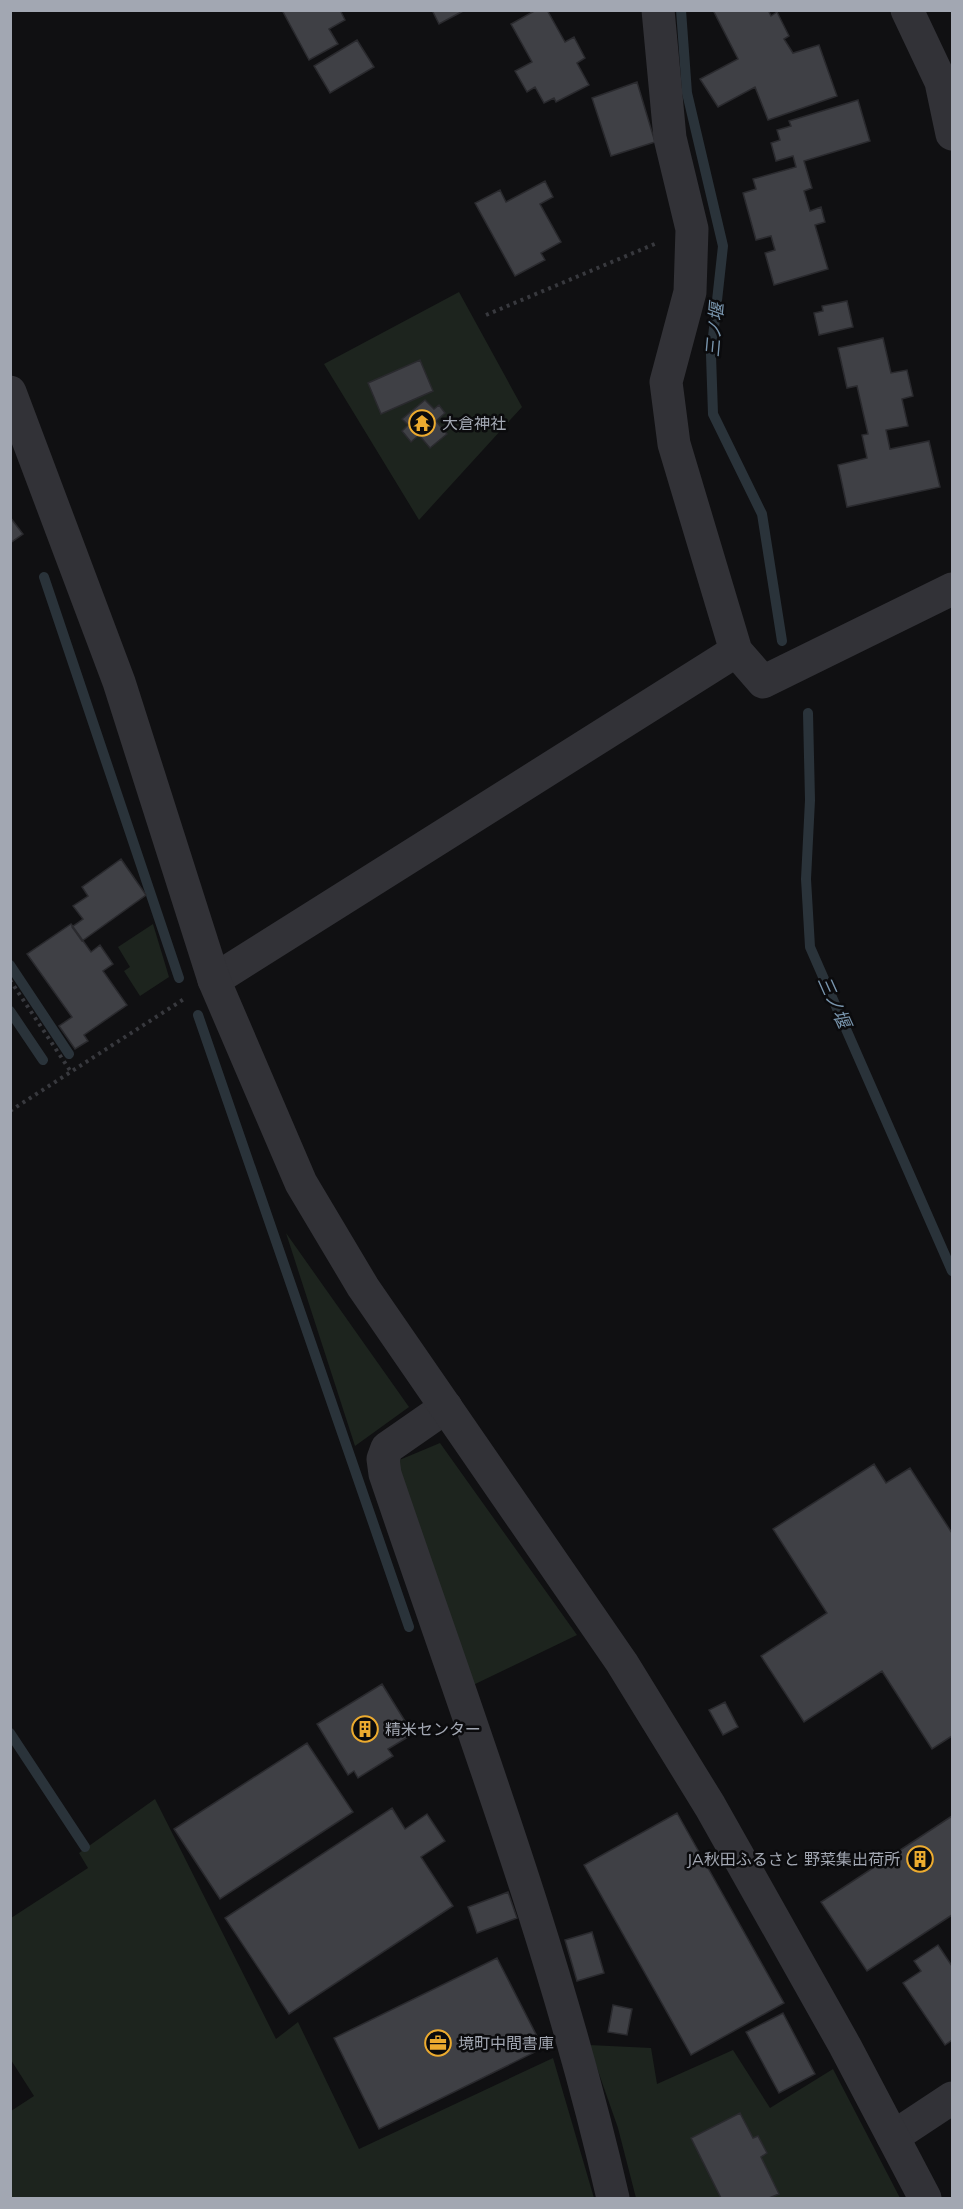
<svg xmlns="http://www.w3.org/2000/svg" width="963" height="2209" font-family="Mulish,'Noto Sans JP',sans-serif">
  <rect width="100%" height="100%" fill="#101012"/>
  <!-- green -->
  <path fill="#1d241e" d="M459 292 522 407 419 520 324 364Z
    M153 924 169 977 140 996 124 971 130 967 118 947Z
    M286 1233 409 1407 355 1446Z
    M440 1443 577 1635 471 1686 397 1461Z
    M155 1799 276 2039 298 2022 359 2149 553 2058 594 2198H11V2111L34 2096 11 2060V1918L88 1868 79 1853Z
    M589 2045 651 2048 657 2084 733 2050 770 2108 833 2069 900 2198H636L618 2128Z"/>
  <g fill="none" stroke-linecap="round" stroke-linejoin="round">
    <!-- stream -->
    <path stroke="#2a333a" stroke-width="10" d="M681 10 687 93 723 246 711 355 713 414 762 514 782 641
      M44 577 179 978
      M808 713 810 800 806 879 810 947 952 1271
      M10 965 69 1054
      M10 1011 43 1060
      M198 1015 409 1627
      M10 1733 85 1847"/>
  </g>
  <!-- building -->
  <path fill="#3f4045" stroke="#2a2a2e" stroke-width="1.5" d="M282 10H340L345 20 329 29 338 44 309 60Z
    M432 10H465L439 24Z
    M536 10H547L565 42 574 37 585 58 577 63 589 85 556 102 554 98 544 103 535 87 527 92 515 71 532 62 511 24Z
    M713 10H768L771 16 777 12 789 36 784 39 793 53 819 45 837 96 768 120 755 87 718 107 700 79 738 59Z
    M357 40 374 67 330 93 314 66Z
    M637 82 655 142 611 156 592 98Z
    M858 100 870 141 804 161 812 188 804 191 810 211 821 207 825 222 815 225 828 269 774 285 765 253 775 250 771 236 756 240 743 193 756 189 753 179 796 167 793 156 776 161 771 143 780 140 777 130 791 126 789 121Z
    M545 181 553 197 540 204 561 242 541 253 545 260 515 276 475 203 500 190 506 202Z
    M847 301 853 327 819 335 814 313 823 311 822 306Z
    M883 338 891 373 907 370 913 396 902 399 908 426 886 430 890 449 929 441 940 487 847 507 838 465 867 458 862 435 868 434 857 386 847 388 838 348Z
    M420 360 433 391 381 414 368 383Z
    M425 400 434 409 439 405 445 413 436 421 447 434 430 448 419 435 411 442 402 431 408 425 402 419Z
    M10 517 23 534 10 543Z
    M121 859 146 895 82 941 72 927 83 919 73 906 88 896 82 887Z
    M71 924 91 952 100 945 113 964 103 971 127 1005 84 1035 88 1041 75 1049 59 1026 72 1017 27 954Z
    M874 1464 886 1483 910 1468 952 1533V1736L932 1749 882 1671 804 1722 761 1656 827 1613 773 1529Z
    M382 1684 413 1734 388 1749 393 1756 358 1778 354 1771 348 1775 317 1724Z
    M725 1702 738 1727 723 1735 709 1710Z
    M307 1743 353 1812 220 1899 174 1829Z
    M392 1808 405 1829 427 1814 445 1841 421 1857 453 1906 289 2014 225 1918Z
    M677 1813 784 2003 691 2055 584 1865Z
    M952 1816V1915L867 1971 821 1902Z
    M508 1892 517 1918 477 1933 468 1907Z
    M592 1932 604 1973 577 1981 565 1940Z
    M938 1945 952 1966V2040L945 2045 903 1983 921 1971 914 1961Z
    M497 1958 543 2048 379 2129 334 2038Z
    M613 2005 632 2009 627 2035 608 2032Z
    M783 2013 815 2074 779 2093 746 2032Z
    M740 2113 753 2138 758 2136 767 2153 761 2157 779 2194 769 2198H721L691 2138Z"/>
  <g fill="none" stroke-linecap="round" stroke-linejoin="round">
    <!-- path -->
    <path stroke="#38393e" stroke-width="4" stroke-dasharray="3 4.5" stroke-linecap="butt" d="M486 315 657 243
      M10 980 71 1072
      M10 1111 184 999"/>
    <!-- minor -->
    <path stroke="#323237" stroke-width="33" d="M658 10 670 138 692 229 690 292 666 382 674 444 736 651
      M907 10 941 82 952 134
      M214 980 736 651 763 682 952 589
      M446 1407 387 1448 383 1459 385 1474C466 1713 557 1952 613 2198
      M893 2137 952 2098"/>
    <!-- tertiary -->
    <path stroke="#323237" stroke-width="33" d="M10 392 119 682 214 980 301 1183 363 1287 622 1663 710 1806 845 2046 925 2198"/>
  </g>
  <!-- icons -->
  <defs>
    <g id="temple-ring" transform="scale(1.35)"><circle r="9.5" fill="#0b0b0d" stroke="#ecab2f" stroke-width="1.5"/><path d="M0-6L5-2H3V0L6.5 2.5H4V6H1.5V3h-3V6H-4V2.5H-6.5L-3 0V-2H-5Z" fill="#ecab2f"/></g>
    <g id="building-ring" transform="scale(1.35)"><circle r="9.5" fill="#0b0b0d" stroke="#ecab2f" stroke-width="1.5"/><path d="M-4-6H4V6H1V3H-1V6H-4ZM-2.5-4.3h1.7v1.8h-1.7ZM.8-4.3h1.7v1.8H.8ZM-2.5-1h1.7V.8h-1.7ZM.8-1h1.7V.8H.8Z" fill="#ecab2f"/></g>
    <g id="office-ring" transform="scale(1.35)"><circle r="9.5" fill="#0b0b0d" stroke="#ecab2f" stroke-width="1.5"/><path d="M-6-3h4V-5.5h4V-3h4V5H-6ZM-1-4.5V-3h2v-1.5ZM-6 0V1H6V0Z" fill="#ecab2f"/></g>
  </defs>
  <g fill-rule="evenodd">
    <use href="#temple-ring" x="422" y="423"/>
    <use href="#building-ring" x="365" y="1729"/>
    <use href="#building-ring" x="920" y="1859"/>
    <use href="#office-ring" x="438" y="2043"/>
  </g>
  <g text-anchor="middle" stroke-width="5" stroke-linejoin="round" paint-order="stroke">
    <!-- poi labels -->
    <g font-size="16" fill="#a2a7b2" stroke="#0b0b0d" text-anchor="start">
      <text x="442" y="429">大倉神社</text>
      <text x="385" y="1735">精米センター</text>
      <text x="900" y="1865" text-anchor="end">JA秋田ふるさと 野菜集出荷所</text>
      <text x="458" y="2049">境町中間書庫</text>
    </g>
    <!-- water labels -->
    <g font-size="18" font-style="italic" fill="#7995ad" stroke="#0b0b0d">
      <text transform="translate(715 330) rotate(-85)" y="6">三ノ堰</text>
      <text transform="translate(834 1002) rotate(66)" y="6">三ノ堰</text>
    </g>
  </g>
  <!-- border -->
  <rect width="963" height="2209" fill="none" stroke="#a2a7b2" stroke-width="24"/>
</svg>
